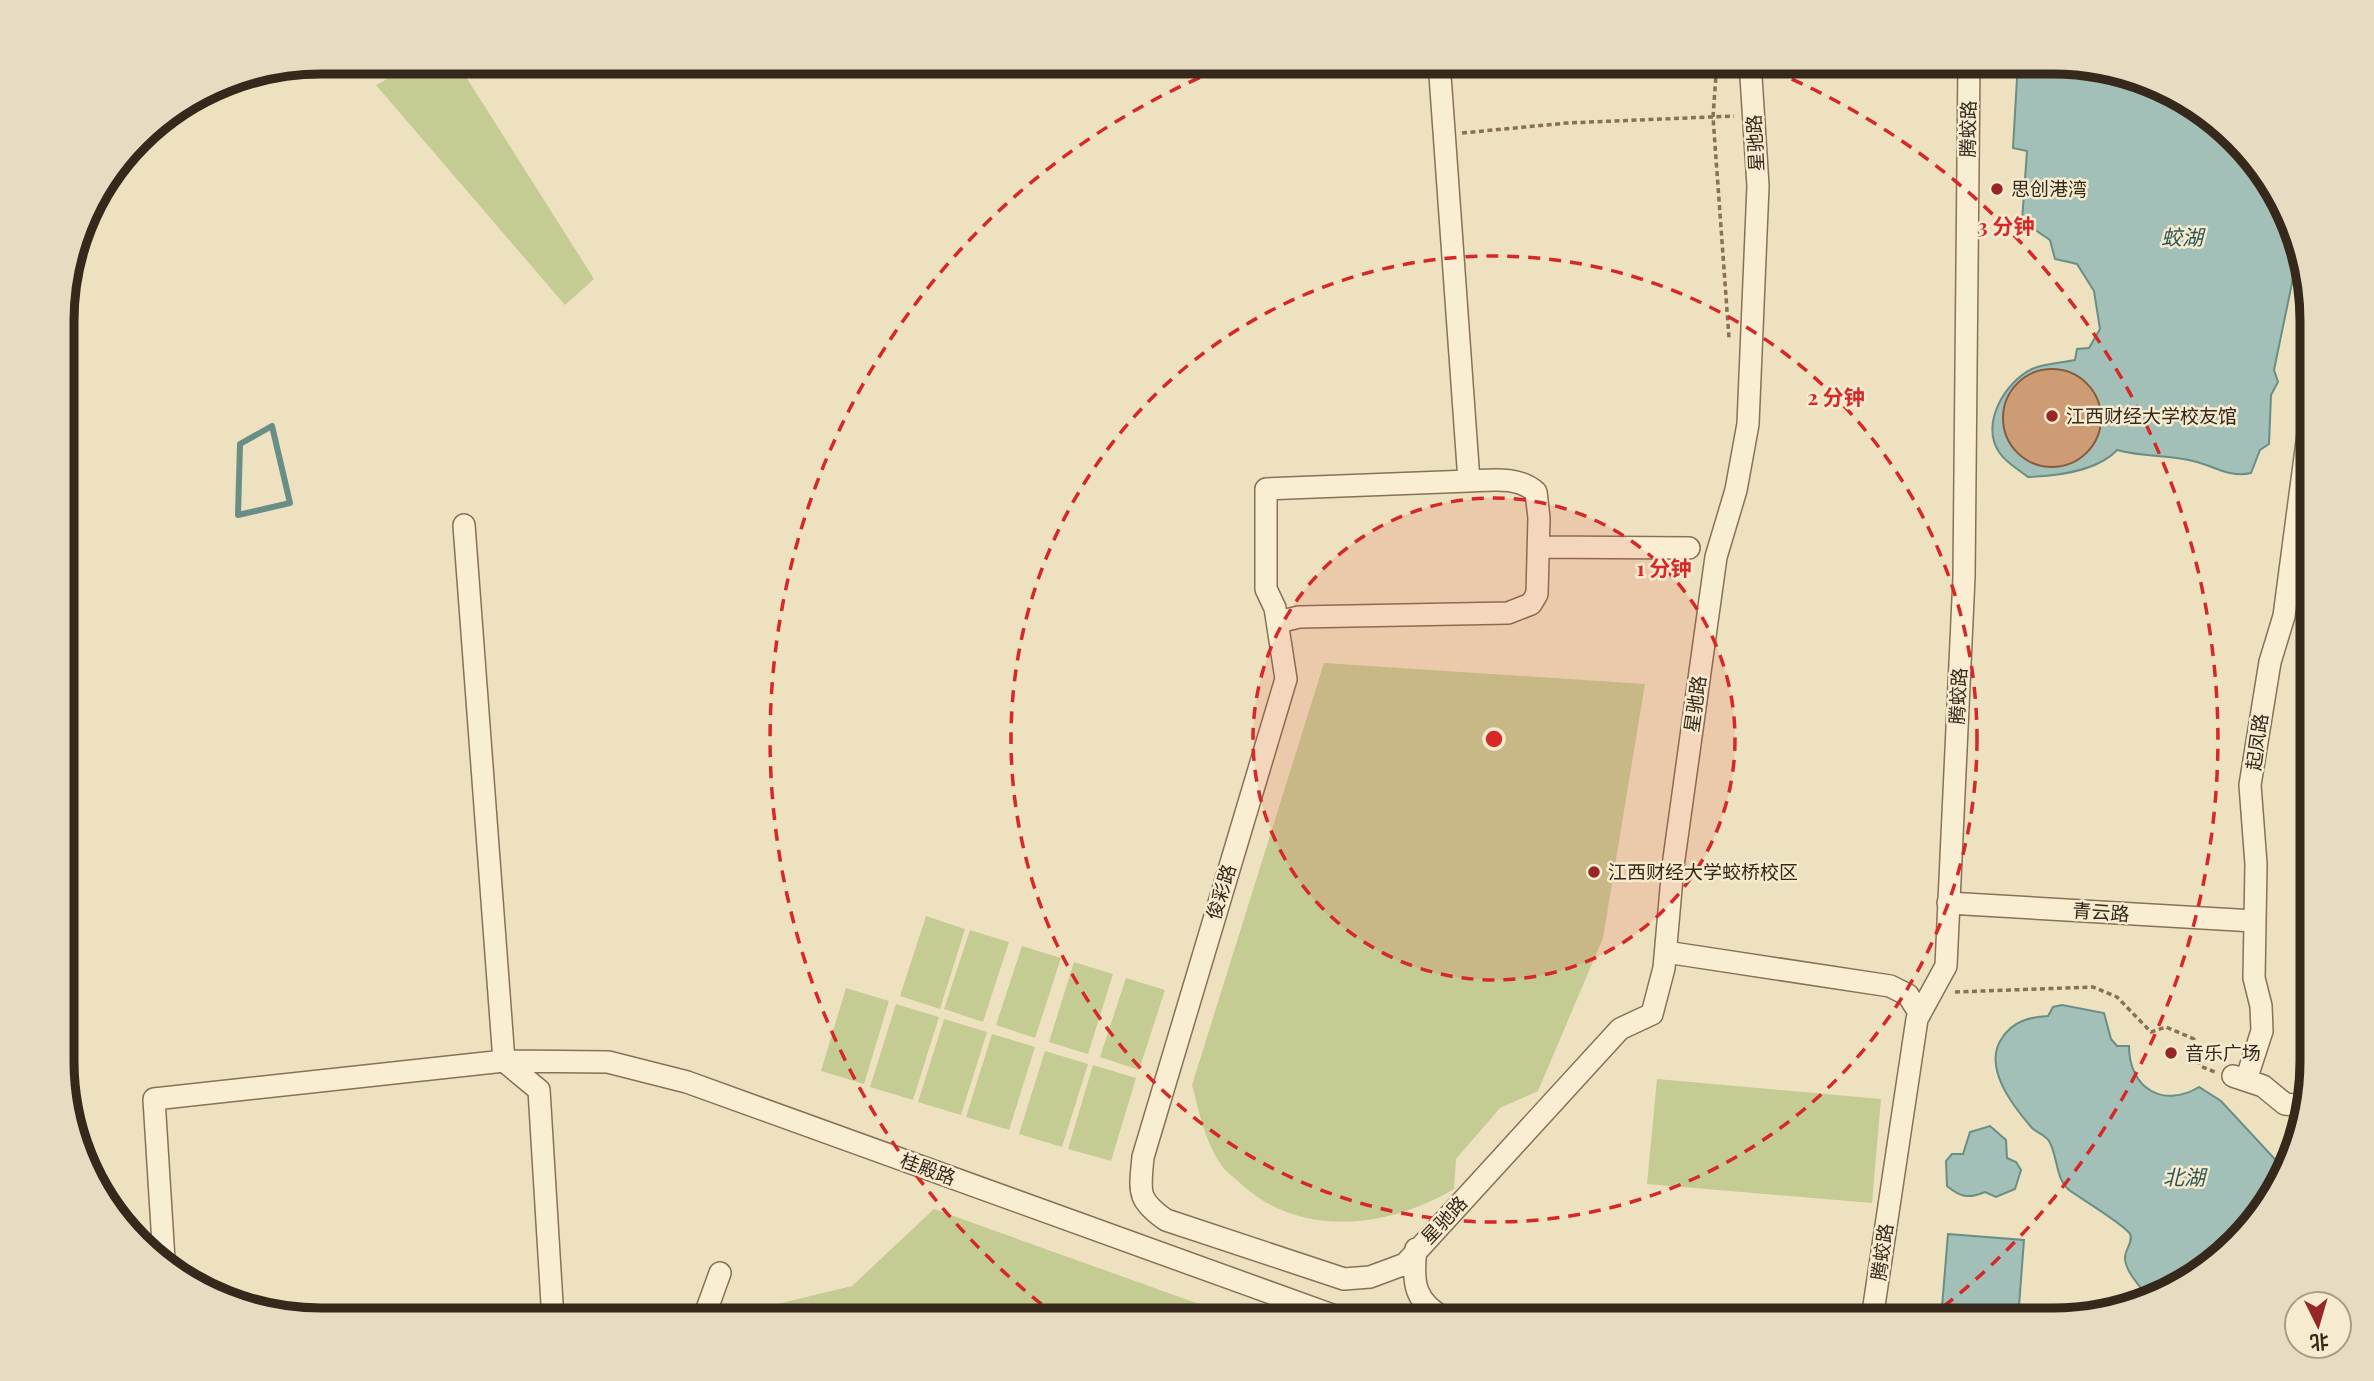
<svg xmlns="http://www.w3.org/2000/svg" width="2374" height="1381" font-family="'Playfair Display','Noto Sans SC',serif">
  <rect width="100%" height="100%" fill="#eee1bf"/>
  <!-- green -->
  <path fill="#c5cc93" d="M420 61H456L594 279 565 305 376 85Z
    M1324 663 1645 684 1603 938 1538 1091 1500 1108 1456 1159 1454 1189C1388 1228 1301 1239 1241 1184 1235 1178 1226 1172 1222 1166 1205 1142 1199 1112 1192 1085Z
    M926 916 965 929 940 1009 900 996Z
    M970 930 1009 942 983 1022 944 1009Z
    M1022 946 1061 958 1035 1038 996 1025Z
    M1074 962 1113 974 1088 1054 1049 1042Z
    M1126 978 1165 990 1139 1070 1100 1057Z
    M846 988 889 1001 864 1084 821 1071Z
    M896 1004 939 1017 913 1100 870 1087Z
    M944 1019 987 1032 961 1115 918 1102Z
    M992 1034 1035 1047 1009 1130 966 1117Z
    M1045 1051 1088 1064 1062 1147 1019 1134Z
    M1093 1065 1136 1078 1111 1161 1068 1149Z
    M1657 1079 1881 1099 1872 1203 1647 1184Z
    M934 1209 1241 1319 742 1320 744 1312 852 1286Z"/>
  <!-- water -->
  <path fill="#a2c0b8" stroke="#698e85" stroke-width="2" d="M2018 61H2054L2183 96 2269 177 2297 259 2274 370 2278 382 2271 395 2269 444 2260 450 2251 473C2229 478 2215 466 2193 461 2168 455 2142 457 2117 450 2098 471 2055 476 2028 477 2018 469 2006 463 1999 452 1980 424 2005 382 2032 369 2044 363 2062 363 2075 360L2077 349 2089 348 2100 329 2094 291 2077 264 2055 259 2050 240 2022 221 2027 151 2013 148Z
    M2062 1005 2104 1013 2111 1039 2117 1046H2129C2129 1088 2163 1109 2199 1087L2221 1101 2284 1169 2278 1190 2197 1276 2150 1300C2142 1288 2126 1273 2125 1259 2124 1250 2134 1242 2130 1234 2125 1225 2080 1198 2069 1190 2055 1178 2058 1156 2049 1141 2044 1134 2037 1133 2032 1128 2013 1106 1982 1067 2002 1038 2013 1021 2030 1017 2048 1016L2053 1007Z
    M1990 1126 2006 1140 2007 1158 2016 1162 2021 1170 2015 1189 1996 1197 1985 1192C1969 1199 1960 1197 1947 1186L1946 1161 1952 1154H1963L1970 1132Z
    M1948 1234 2024 1240 2018 1319H1941Z"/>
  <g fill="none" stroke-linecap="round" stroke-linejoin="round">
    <!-- stream -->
    <path stroke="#698e85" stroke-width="6" d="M272 426 290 503 238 515 240 444Z"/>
  </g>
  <!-- building -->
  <path fill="#cd9b74" stroke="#875b3d" stroke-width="2" d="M2003 418a49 49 0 1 1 98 0a49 49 0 1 1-98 0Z"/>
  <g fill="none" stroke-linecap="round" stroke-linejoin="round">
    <!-- minor casing -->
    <g stroke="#877157" stroke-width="24">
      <path id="minor" d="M1469 481 1266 489V589L1275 608 1286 679 1143 1157C1140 1191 1136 1199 1166 1220L1344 1279 1370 1277 1405 1264 1620 1029 1652 1014 1664 968 1673 866 1716 557 1736 490 1748 424 1758 186 1750 61
        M464 525 504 1061 539 1090 553 1320
        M1539 547 1689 548
        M1278 622 1299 617 1508 613 1531 604 1537 594 1539 518 1536 492C1518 476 1492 480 1469 481L1439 61
        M1948 903 2254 921
        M1666 952 1890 986 1908 995 1920 1014
        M2233 1076 2263 1086 2285 1104 2303 1106
        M2246 1080 2262 1031 2261 1006 2254 978 2256 864 2250 785 2270 662 2284 616 2312 404
        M1416 1249C1412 1283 1414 1302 1446 1319
        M164 1260 154 1099 504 1061 608 1062 687 1082 1343 1319
        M1872 1319 1917 1019 1946 966 1964 577 1969 61
        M703 1320 720 1273"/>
    </g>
    <!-- path -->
    <path stroke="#877157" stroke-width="3.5" stroke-dasharray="5 3.5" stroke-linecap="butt" d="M1717 61 1713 117 1729 338
      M1462 133 1567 123 1734 116
      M1955 992 2093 987 2117 997 2151 1032 2166 1027 2194 1039 2200 1066 2215 1072"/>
    <!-- minor -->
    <use href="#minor" stroke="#f9eed2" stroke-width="21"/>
  </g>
  <!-- distance rings -->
  <circle cx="1494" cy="739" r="241" fill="#d62828" fill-opacity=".12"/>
  <g fill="none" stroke="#d62828" stroke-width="3.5" stroke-dasharray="12 9">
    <circle cx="1494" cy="739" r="241"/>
    <circle cx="1494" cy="739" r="483"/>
    <path d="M1058 1317A724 724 0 0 1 1235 63M1753 63A724 724 0 0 1 1930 1317"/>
  </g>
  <!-- markers -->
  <g fill="#972726" stroke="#f6ebcf" stroke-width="2.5">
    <circle cx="1997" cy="189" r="7"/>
    <circle cx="2052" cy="416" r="7"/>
    <circle cx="1594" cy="872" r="7"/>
    <circle cx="2171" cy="1053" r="7"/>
  </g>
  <g text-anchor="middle" stroke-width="5" stroke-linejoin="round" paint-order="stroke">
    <!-- street labels -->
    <g font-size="19" fill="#36291c" stroke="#f6ebcf">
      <text transform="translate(1968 129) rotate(-89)" y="7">腾蛟路</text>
      <text transform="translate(1755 143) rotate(-93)" y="7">星驰路</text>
      <text transform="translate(1958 696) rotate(-87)" y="7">腾蛟路</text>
      <text transform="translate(1695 704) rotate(-82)" y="7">星驰路</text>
      <text transform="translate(2257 742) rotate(-82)" y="7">起凤路</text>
      <text transform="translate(1221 892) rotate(-73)" y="7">俊彩路</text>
      <text transform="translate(2101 912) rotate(4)" y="7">青云路</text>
      <text transform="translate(928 1169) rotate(20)" y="7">桂殿路</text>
      <text transform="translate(1444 1220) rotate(-47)" y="7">星驰路</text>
      <text transform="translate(1882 1252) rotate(-82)" y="7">腾蛟路</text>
    </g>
    <!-- poi labels -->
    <g font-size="19" fill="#36291c" stroke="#f6ebcf" text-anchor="start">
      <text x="2011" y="196">思创港湾</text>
      <text x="2066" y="423">江西财经大学校友馆</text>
      <text x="1608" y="879">江西财经大学蛟桥校区</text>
      <text x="2185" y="1060">音乐广场</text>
    </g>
    <!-- water labels -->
    <g font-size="21" font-style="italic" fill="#2b5654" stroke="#f6ebcf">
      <text x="2182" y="245">蛟湖</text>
      <text x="2184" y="1185">北湖</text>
    </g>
  </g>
  <!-- crop -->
  <path d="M0 0H2374V1381H0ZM321 74H2053A247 247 0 0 1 2300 321V1061A247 247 0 0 1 2053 1308H321A247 247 0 0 1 74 1061V321A247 247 0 0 1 321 74Z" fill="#e7dbc1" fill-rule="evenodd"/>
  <path fill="none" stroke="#36291c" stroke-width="9" d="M321 74H2053A247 247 0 0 1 2300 321V1061A247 247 0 0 1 2053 1308H321A247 247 0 0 1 74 1061V321A247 247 0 0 1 321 74Z"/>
  <circle cx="1494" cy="739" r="10" fill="#d62828" stroke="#f6ebcf" stroke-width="3.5"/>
  <g font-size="21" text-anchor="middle" font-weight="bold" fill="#d62828" stroke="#f6ebcf" stroke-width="5" stroke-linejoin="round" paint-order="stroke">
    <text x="2006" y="234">3 分钟</text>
    <text x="1836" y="405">2 分钟</text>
    <text x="1664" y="576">1 分钟</text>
  </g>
  <!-- north arrow -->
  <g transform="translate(2318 1325) rotate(175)"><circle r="33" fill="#f6ebcf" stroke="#a99d87" stroke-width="2"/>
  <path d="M0-5L12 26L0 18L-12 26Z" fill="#972726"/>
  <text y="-10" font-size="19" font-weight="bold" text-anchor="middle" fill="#36291c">北</text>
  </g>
</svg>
